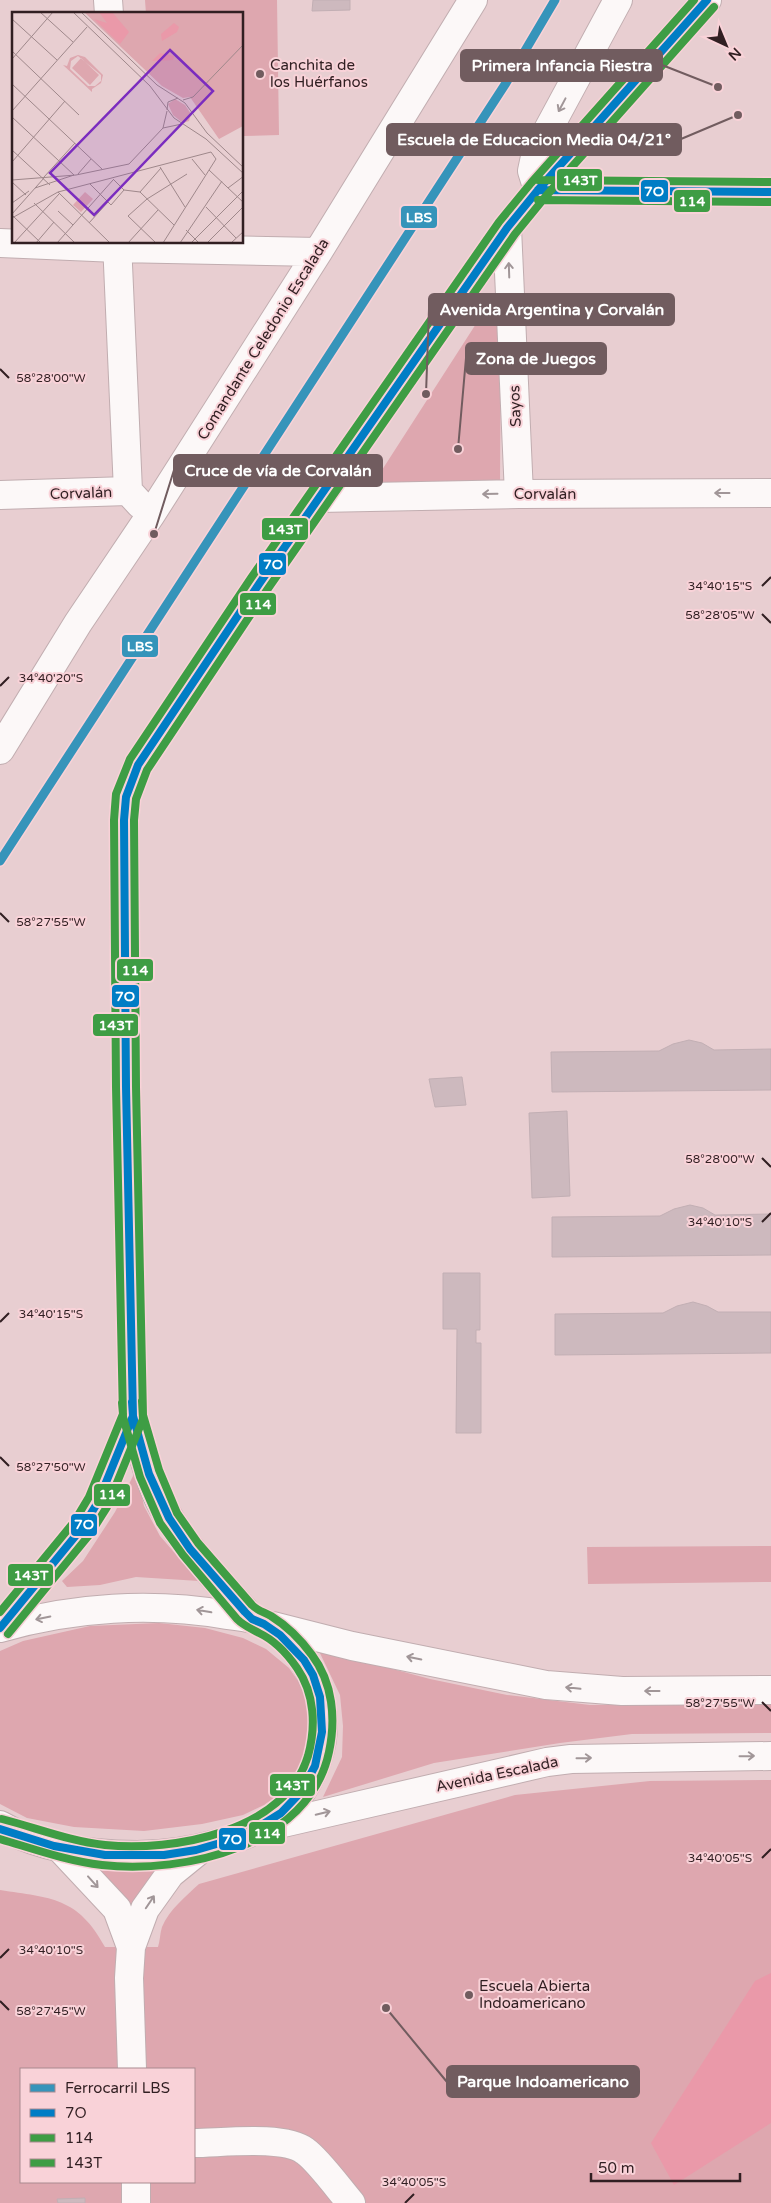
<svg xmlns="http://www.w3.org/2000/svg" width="771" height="2203" font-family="'Varela Round',sans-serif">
  <rect width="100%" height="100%" fill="#e8ced1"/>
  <!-- green -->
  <path fill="#dea7af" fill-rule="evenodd" d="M145 0H277L279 135 243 136 242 14H146Z
    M489 312 501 320 500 483 373 484 483 313Z
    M136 1470 144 1506 160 1536 199 1581 136 1577 100 1585 67 1587 62 1581 83 1561 115 1512Z
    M771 1546V1582L588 1584 587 1547Z
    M159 1623 205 1628 243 1638 266 1649 289 1668 303 1688 309 1700 313 1735 297 1774 281 1793 264 1805 243 1815 202 1824 144 1831 74 1827 27 1818 0 1804V1651L23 1641 90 1626Z
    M318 1649 430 1679 507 1695 590 1705 771 1704V1733L632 1734 560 1743 434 1763 323 1797 342 1757 343 1726 340 1695Z
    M771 1780V2203H0V1890C51 1898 78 1897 105 1947H158C160 1941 160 1933 162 1927 169 1910 186 1896 199 1884L515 1795 650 1781ZM21 2069H194V2182H21Z
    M168 1867 131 1930 96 1871H131Z"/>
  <!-- forest -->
  <path fill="#ea99a9" d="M771 1973V2123L674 2185 651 2143 755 1981Z"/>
  <!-- building -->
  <path fill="#cdb9be" stroke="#c2afb4" d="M313 0H350V10L312 11Z
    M689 1040 702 1043 714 1050 771 1049V1090L552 1092 551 1052 659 1051 673 1044Z
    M462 1077 466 1105 435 1107 429 1079Z
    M567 1111 570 1196 532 1198 529 1113Z
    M690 1205 703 1208 715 1215 771 1214V1255L552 1257V1217L660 1216 674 1209Z
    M443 1273H480V1330H476V1343H481V1433H456L457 1329H443Z
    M693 1302 707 1306 718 1312H771V1353L555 1355V1314L663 1313 677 1306Z
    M85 2198V2203H58L57 2199Z"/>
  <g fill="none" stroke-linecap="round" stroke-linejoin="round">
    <!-- minor casing -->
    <g stroke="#c1adb0" stroke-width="30">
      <path id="minor" d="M108 0 109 14
        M618 0 536 152 532 171 538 190 771 192
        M507 228 519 494
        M117 242 128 491
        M0 243 117 248 318 252
        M0 495 128 491 140 504
        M319 498 519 494 771 493
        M0 750 78 623 150 516 318 252 473 0
        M59 1847 117 1909 131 1947
        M132 2069 129 1978 131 1947 145 1909 170 1874 202 1848
        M194 2143C221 2143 284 2135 305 2151 318 2160 339 2189 351 2203
        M136 2182V2203"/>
    </g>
    <!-- major casing -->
    <g stroke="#c1adb0" stroke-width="30">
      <path id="major" d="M252 1619C221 1584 187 1551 164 1509 148 1481 141 1447 133 1416L126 1087 124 820 126 797 138 765 259 584 507 228 538 190 707 0
        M273 1626 352 1646 546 1685 622 1691 771 1690
        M1 1627 82 1528 98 1502 133 1416
        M0 1628C73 1607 152 1602 227 1615 239 1617 254 1617 265 1624 292 1640 310 1665 319 1694 325 1716 324 1739 317 1760 311 1778 302 1793 289 1807 256 1841 182 1855 137 1855 91 1855 41 1849 0 1825
        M270 1826 547 1762 571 1759 771 1756"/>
    </g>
    <!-- minor -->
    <use href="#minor" stroke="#fcf8f8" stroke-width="28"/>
    <!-- major -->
    <use href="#major" stroke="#fcf8f8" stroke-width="28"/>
    <!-- bus-1 casing -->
    <g stroke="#f9d2d8" stroke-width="11">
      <path id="bus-1" d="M538 190 771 192
        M0 1628 82 1528 98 1502 133 1416 132 1402
        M0 1829 54 1846 105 1855H164L196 1850 227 1841 255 1829 281 1813 301 1792 315 1766 322 1732 320 1697 313 1675 304 1660 280 1635 264 1624 252 1619 245 1612 190 1549 169 1518 149 1474 133 1416 126 1087 124 820 126 797 138 765 259 584 507 228 538 190 707 0"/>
    </g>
    <!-- bus-2 casing -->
    <g stroke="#f9d2d8" stroke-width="11">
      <path id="bus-2" d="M538 200 771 202
        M8 1634 90 1534 107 1507 143 1419 142 1401
        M0 1839C34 1849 67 1861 102 1865 185 1874 309 1846 329 1752 336 1719 333 1683 312 1655 301 1640 287 1626 271 1616 264 1612 258 1611 252 1605L198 1543 177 1513 159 1470 143 1415 136 1087 134 820 136 799 147 770 267 590 515 234 546 196 714 7"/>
    </g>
    <!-- bus-3 casing -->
    <g stroke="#f9d2d8" stroke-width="11">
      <path id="bus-3" d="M538 180 771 182
        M0 1612 74 1522 89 1497 123 1414 122 1403
        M2 1819C37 1828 69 1841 105 1845 173 1852 285 1832 308 1756 316 1727 315 1694 297 1668 288 1655 274 1640 259 1633 250 1628 244 1626 237 1619L183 1555 160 1523 140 1477 123 1417 116 1087 114 820 116 794 130 759 251 578 499 222 531 183 694 0"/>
    </g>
    <!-- bus-1 -->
    <use href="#bus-1" stroke="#007dc5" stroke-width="8"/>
    <!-- bus-2 -->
    <use href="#bus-2" stroke="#3e9d44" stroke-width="8"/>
    <!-- bus-3 -->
    <use href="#bus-3" stroke="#3e9d44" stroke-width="8"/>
    <!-- rail-1 casing -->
    <g stroke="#f9d2d8" stroke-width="12">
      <path id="rail-1" d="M0 861 506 83 555 0"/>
    </g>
    <!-- rail-1 -->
    <use href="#rail-1" stroke="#3694ba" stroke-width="9"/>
  </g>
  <!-- one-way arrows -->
  <defs><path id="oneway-shaft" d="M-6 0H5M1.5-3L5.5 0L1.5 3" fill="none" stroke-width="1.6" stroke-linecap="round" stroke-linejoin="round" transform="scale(1.25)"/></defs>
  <g stroke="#a19698">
    <use href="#oneway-shaft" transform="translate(562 105) rotate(118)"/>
    <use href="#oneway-shaft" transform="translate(509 270) rotate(-92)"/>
    <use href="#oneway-shaft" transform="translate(722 493) rotate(180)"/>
    <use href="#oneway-shaft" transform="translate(490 494) rotate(179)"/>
    <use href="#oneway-shaft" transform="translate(204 1611) rotate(-170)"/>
    <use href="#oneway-shaft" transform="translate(43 1618) rotate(168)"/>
    <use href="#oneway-shaft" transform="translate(414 1658) rotate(-168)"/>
    <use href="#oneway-shaft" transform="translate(573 1688) rotate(-174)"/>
    <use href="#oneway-shaft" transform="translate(652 1691) rotate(180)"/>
    <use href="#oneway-shaft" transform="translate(747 1756) rotate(-1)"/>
    <use href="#oneway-shaft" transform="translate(584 1758) rotate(-1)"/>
    <use href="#oneway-shaft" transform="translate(323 1813) rotate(-13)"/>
    <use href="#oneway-shaft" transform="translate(93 1882) rotate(48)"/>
    <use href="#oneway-shaft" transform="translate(150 1902) rotate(-56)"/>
  </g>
  <!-- ticks -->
  <path fill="none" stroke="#311f22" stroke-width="2" d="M0 369 9 378M762 586 771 577M762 614 771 623M0 686 9 677M0 913 9 922M762 1158 771 1167M762 1222 771 1213M0 1322 9 1313M0 1457 9 1466M762 1702 771 1711M762 1858 771 1849M0 1958 9 1949M0 2001 9 2010M405 2203 414 2194"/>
  <!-- markers -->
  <g fill="#715c5f" stroke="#f9d2d8" stroke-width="2">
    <circle cx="260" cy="74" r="5"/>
    <circle cx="469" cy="1995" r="5"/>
  </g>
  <g text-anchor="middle" stroke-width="4" stroke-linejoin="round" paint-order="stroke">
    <!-- poi labels -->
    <g font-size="15" fill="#311f22" stroke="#f9d2d8" text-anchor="start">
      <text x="270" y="70">Canchita de<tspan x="270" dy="17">los Huérfanos</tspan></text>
      <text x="479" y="1991">Escuela Abierta<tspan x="479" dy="17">Indoamericano</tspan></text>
    </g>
    <!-- street labels -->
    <g font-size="15" fill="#311f22" stroke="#f9d2d8">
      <text transform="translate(263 339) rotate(-58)" y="5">Comandante Celedonio Escalada</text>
      <text transform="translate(515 406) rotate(-92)" y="5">Sayos</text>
      <text transform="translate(81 493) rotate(-2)" y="5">Corvalán</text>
      <text x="545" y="499">Corvalán</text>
      <text transform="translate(497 1774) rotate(-12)" y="5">Avenida Escalada</text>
    </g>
  </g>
  <!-- overview -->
  <g transform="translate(12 12)">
    <rect width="231" height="231" fill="#e8ced1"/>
    <path d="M72 0H231V114L207 127 178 85 171 86 150 74ZM66 43 73 45 91 63 89 71 80 77V80L51 53 55 54 58 46ZM66 44 89 63V69L83 74H76L58 57 59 49ZM69 46 87 63 78 73 60 56ZM163 87 173 93 179 102 177 109 171 111 161 103 156 92ZM73 180 81 187 69 200 61 193Z" fill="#dea7af" fill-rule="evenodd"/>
    <path d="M87 0H100L117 20 108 32 82 7 95 11ZM162 11 167 15 165 20 150 29 149 22ZM148 41 162 44 161 48 140 49Z" fill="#ea99a9"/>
    <path fill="none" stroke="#9f888b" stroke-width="1" d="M28 0 61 30M61 0 138 74 162 106 194 127 232 162M69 0 145 73 173 91 195 121 232 156M0 7 45 48M0 39 67 103M0 47 41 0M0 72 90 157M171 88 181 85 232 32M155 98 156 90 166 86M0 99 75 15M0 105 62 163 23 176M151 116 170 112M0 138 38 173M180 147 193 163M0 150 53 89M148 155 173 195M197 158 232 191M66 162 79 147M32 165 63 131M101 167 112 178 128 180 162 213M0 168 64 163 117 152 151 116 155 99M0 170 14 183M78 172 99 193 112 178M216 176 232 164M46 180 98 231M128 180 149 156M0 191 17 179M22 191 63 231M194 195 224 226M46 199 61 213M0 202 32 166M1 204 29 231M0 206 46 180 199 140 204 147 151 231M77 211 96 190M174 218 187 231M2 231 47 182M24 231 42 210M45 231 101 168M116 231 146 198M144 231 116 204 135 187 175 162M168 231 210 169M179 231 232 178M195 231 232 194M219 231 232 219"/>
    <path fill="#7b2cbf" fill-opacity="0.15" stroke="#7b2cbf" stroke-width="2.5" d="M158 38 201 79 82 203 38 161Z"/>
    <rect width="231" height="231" fill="none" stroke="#311f22" stroke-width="2.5"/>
  </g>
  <g font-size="12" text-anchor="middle" fill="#311f22" stroke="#f9d2d8" stroke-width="4" stroke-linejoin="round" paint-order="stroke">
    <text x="51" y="382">58°28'00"W</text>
    <text x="720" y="590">34°40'15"S</text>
    <text x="720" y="619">58°28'05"W</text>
    <text x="51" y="682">34°40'20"S</text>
    <text x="51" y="926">58°27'55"W</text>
    <text x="720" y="1163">58°28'00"W</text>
    <text x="720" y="1226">34°40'10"S</text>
    <text x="51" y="1318">34°40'15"S</text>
    <text x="51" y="1471">58°27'50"W</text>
    <text x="720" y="1707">58°27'55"W</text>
    <text x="720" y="1862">34°40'05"S</text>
    <text x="51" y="1954">34°40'10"S</text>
    <text x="51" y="2015">58°27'45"W</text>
    <text x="414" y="2186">34°40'05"S</text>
  </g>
  <!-- callouts -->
  <path fill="none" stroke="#715c5f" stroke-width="2" d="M718 87L662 65M738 115L681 139M426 394L429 309M458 449L466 358M154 534L174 470M386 2008L447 2082"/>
  <g fill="#715c5f" stroke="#f9d2d8" stroke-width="2">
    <circle cx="718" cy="87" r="5"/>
    <circle cx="738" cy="115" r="5"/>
    <circle cx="426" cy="394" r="5"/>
    <circle cx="458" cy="449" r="5"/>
    <circle cx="154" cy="534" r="5"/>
    <circle cx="386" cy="2008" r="5"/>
  </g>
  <g fill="#715c5f" stroke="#715c5f" stroke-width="2">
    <rect x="461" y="50" width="201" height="31" rx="5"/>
    <rect x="387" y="124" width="294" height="31" rx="5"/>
    <rect x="429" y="294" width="245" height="31" rx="5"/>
    <rect x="466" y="343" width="140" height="31" rx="5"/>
    <rect x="174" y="455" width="208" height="31" rx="5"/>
    <rect x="447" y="2066" width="192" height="31" rx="5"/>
  </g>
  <g font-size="16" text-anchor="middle" font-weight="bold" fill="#fff">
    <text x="562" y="71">Primera Infancia Riestra</text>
    <text x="534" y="145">Escuela de Educacion Media 04/21°</text>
    <text x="552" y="315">Avenida Argentina y Corvalán</text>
    <text x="536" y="364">Zona de Juegos</text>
    <text x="278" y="476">Cruce de vía de Corvalán</text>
    <text x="543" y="2087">Parque Indoamericano</text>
  </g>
  <g stroke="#f9d2d8" stroke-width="2">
    <rect x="556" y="168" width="47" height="24" rx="5" fill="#3e9d44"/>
    <rect x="640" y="179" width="29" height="24" rx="5" fill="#007dc5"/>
    <rect x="673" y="189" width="38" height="24" rx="5" fill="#3e9d44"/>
    <rect x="400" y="205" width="38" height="24" rx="5" fill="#3694ba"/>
    <rect x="261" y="517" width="48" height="24" rx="5" fill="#3e9d44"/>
    <rect x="258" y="552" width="29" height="24" rx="5" fill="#007dc5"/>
    <rect x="239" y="592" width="38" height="24" rx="5" fill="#3e9d44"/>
    <rect x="121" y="634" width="38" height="24" rx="5" fill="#3694ba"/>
    <rect x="116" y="958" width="38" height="24" rx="5" fill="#3e9d44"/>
    <rect x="111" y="984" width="29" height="24" rx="5" fill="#007dc5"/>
    <rect x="92" y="1013" width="47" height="24" rx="5" fill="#3e9d44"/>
    <rect x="93" y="1483" width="38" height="24" rx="5" fill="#3e9d44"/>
    <rect x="70" y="1513" width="28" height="24" rx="5" fill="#007dc5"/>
    <rect x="7" y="1563" width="47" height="24" rx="5" fill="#3e9d44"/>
    <rect x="269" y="1773" width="47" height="24" rx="5" fill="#3e9d44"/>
    <rect x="248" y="1821" width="38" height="24" rx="5" fill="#3e9d44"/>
    <rect x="218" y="1827" width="29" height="24" rx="5" fill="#007dc5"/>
  </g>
  <g font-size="14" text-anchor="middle" font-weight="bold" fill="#fff">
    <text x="580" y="185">143T</text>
    <text x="654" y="196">7O</text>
    <text x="692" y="206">114</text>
    <text x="419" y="222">LBS</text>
    <text x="285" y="534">143T</text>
    <text x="273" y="569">7O</text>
    <text x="258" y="609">114</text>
    <text x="140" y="651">LBS</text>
    <text x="135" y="975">114</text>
    <text x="125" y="1001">7O</text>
    <text x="116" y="1030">143T</text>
    <text x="112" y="1499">114</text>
    <text x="84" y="1529">7O</text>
    <text x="31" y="1580">143T</text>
    <text x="292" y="1790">143T</text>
    <text x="267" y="1838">114</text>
    <text x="232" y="1844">7O</text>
  </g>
  <!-- legend -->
  <rect x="20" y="2068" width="175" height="115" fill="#f9d2d8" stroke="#a98a8f"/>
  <rect x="30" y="2084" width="25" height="8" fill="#3694ba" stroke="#a98a8f"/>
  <text x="65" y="2093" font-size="15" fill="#311f22">Ferrocarril LBS</text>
  <rect x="30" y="2109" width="25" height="8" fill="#007dc5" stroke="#a98a8f"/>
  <text x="65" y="2118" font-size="15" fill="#311f22">7O</text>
  <rect x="30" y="2134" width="25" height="8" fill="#3e9d44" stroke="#a98a8f"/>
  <text x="65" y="2143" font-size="15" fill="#311f22">114</text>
  <rect x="30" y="2159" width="25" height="8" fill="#3e9d44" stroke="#a98a8f"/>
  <text x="65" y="2168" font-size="15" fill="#311f22">143T</text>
  <!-- north arrow -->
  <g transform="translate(726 45) rotate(136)" stroke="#f9d2d8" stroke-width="4" paint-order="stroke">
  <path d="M0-4L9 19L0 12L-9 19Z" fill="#311f22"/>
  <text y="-8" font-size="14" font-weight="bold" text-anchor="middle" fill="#311f22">N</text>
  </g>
  <!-- scale -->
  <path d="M591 2173v8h149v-8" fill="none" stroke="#311f22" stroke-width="2.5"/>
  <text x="598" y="2173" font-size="15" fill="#311f22" stroke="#f9d2d8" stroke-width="4" paint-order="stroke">50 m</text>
</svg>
